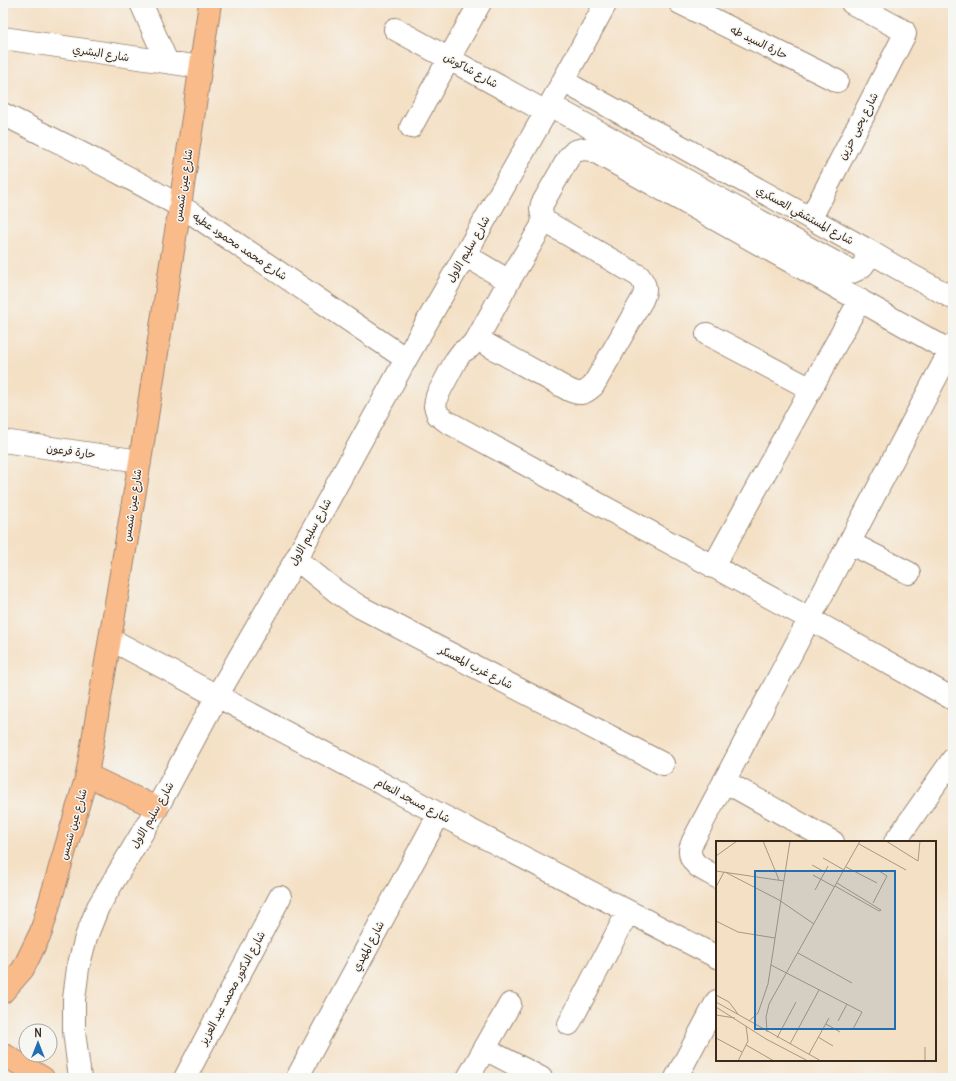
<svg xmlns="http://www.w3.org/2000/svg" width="956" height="1081" font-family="Delius,'Playpen Sans Arabic',sans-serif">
  <rect width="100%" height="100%" fill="#f6f6f2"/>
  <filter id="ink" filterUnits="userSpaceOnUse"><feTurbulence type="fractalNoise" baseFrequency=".025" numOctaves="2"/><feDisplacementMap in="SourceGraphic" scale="8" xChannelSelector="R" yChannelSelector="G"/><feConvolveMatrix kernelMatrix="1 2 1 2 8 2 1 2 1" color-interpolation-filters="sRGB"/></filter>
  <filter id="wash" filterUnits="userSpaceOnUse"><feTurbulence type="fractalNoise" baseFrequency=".012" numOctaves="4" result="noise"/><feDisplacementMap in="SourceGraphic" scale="16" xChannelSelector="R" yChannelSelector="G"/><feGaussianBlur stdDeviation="0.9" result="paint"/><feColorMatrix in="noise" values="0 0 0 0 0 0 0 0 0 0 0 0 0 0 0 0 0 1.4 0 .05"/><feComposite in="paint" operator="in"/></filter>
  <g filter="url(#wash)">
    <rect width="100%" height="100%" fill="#f4e0c5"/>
  </g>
  <g filter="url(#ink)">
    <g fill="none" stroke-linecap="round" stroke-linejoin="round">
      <!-- minor casing -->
      <g stroke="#988572" stroke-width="24">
        <path id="minor" d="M141 3 167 62
          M680 3 837 81
          M395 29 546 112
          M3 38 200 67
          M550 105 852 272C865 267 868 262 864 248L563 81
          M3 114C68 147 134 178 196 216L406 359
          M411 127 480 3
          M811 218 905 34 904 31 852 3
          M864 248 896 267 953 298
          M465 255 509 281
          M707 334 811 389
          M477 339 569 390C580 395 584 394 593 386L642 300C647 289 646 285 639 276L543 220
          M950 351 592 150 584 149 575 151 569 157 542 204 541 209 543 220 541 227 509 281 477 339 470 347 462 352 456 360 437 396 435 406 438 415 446 421 810 619 953 699
          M3 441 140 461
          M850 543 909 573
          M296 559 337 592 360 607 663 764
          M713 567 860 300
          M110 639 439 814 717 957
          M724 781 833 842
          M895 842 953 759
          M717 877C706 871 689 865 690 850 690 847 692 844 693 841 779 675 867 510 953 345
          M569 1024 628 912
          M485 1049 541 1078
          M80 1078 74 1031V999L78 968 86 937 98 907 157 808 217 696 296 559 406 359 550 105 606 3
          M185 1078 280 897
          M297 1078 439 814
          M468 1078 510 1004
          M676 1078 717 1001"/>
      </g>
      <!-- major casing -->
      <g stroke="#988572" stroke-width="24">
        <path id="major" d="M87 775 157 808
          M3 992 23 969 41 932 87 775 140 461 180 206 210 3
          M3 1054 43 1078"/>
      </g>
      <!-- minor -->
      <use href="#minor" stroke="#fff" stroke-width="22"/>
      <!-- major -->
      <use href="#major" stroke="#fabb8b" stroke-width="22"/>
    </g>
  </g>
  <g text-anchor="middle" stroke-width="3" stroke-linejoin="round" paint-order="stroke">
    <!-- street labels -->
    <g font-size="11" fill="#3b2a1e" stroke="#f6f6f2">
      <text transform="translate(759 42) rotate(26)" y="4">حارة السيد طه</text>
      <text transform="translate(101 53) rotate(9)" y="4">شارع البشري</text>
      <text transform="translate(471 70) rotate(29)" y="4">شارع شاكوش</text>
      <text transform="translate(858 126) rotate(-63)" y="4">شارع يحيى حزين</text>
      <text transform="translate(183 185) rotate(-81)" y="4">شارع عين شمس</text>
      <text transform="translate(805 215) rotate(29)" y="4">شارع المستشفي العسكري</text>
      <text transform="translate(240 246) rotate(34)" y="4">شارع محمد محمود عطيه</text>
      <text transform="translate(468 249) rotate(-60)" y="4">شارع سليم الاول</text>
      <text transform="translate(71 451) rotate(8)" y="4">حارة فرعون</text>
      <text transform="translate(132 505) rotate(-81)" y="4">شارع عين شمس</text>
      <text transform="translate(310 532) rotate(-61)" y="4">شارع سليم الاول</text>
      <text transform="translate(476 667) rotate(27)" y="4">شارع غرب المعسكر</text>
      <text transform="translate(413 800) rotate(28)" y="4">شارع مسجد النعام</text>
      <text transform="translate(152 815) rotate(-60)" y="4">شارع سليم الاول</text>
      <text transform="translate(73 824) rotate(-74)" y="4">شارع عين شمس</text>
      <text transform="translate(368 946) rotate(-62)" y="4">شارع المهدي</text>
      <text transform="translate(232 988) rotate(-62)" y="4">شارع الدكتور محمد عبد العزيز</text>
    </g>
  </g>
  <!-- overview -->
  <g transform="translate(716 841)">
    <rect width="220" height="220" fill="#f4e0c5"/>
    <path fill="none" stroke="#aa9782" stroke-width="1" d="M47 0 63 39M170 0 202 20 204 0M143 3 190 29M0 15 21 0M107 17 128 29M96 24 109 31M130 26 161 42M0 30 68 40M9 31 63 59 98 83M97 34 119 46M119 45 163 70 165 69 121 42M0 46 8 31M99 49 112 25M157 62 171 35 163 30M0 80 22 91 59 97M82 112 136 142M55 124 146 171 137 188M0 154 13 161 22 173M0 161 105 220M0 166 50 198 92 220M0 174 19 177M33 180 42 172 52 143 74 0M122 180 131 163M110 183 124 191M51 191 50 176 53 163 144 0M102 196 117 205M0 197 26 211M61 197 80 161M74 203 103 149M30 204 58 220M209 206V220M93 213 113 177M22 220 32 200 30 185"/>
    <path fill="#1f6fb2" fill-opacity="0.15" stroke="#1f6fb2" stroke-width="2" d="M39 30H179V188H39Z"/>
    <rect width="220" height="220" fill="none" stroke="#3b2a1e" stroke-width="2"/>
  </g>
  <!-- margin -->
  <rect width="956" height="1081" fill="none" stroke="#f6f6f2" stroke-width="16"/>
  <!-- north arrow -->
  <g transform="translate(38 1043)"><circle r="19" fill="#f6f6f2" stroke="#aba49d"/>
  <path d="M0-3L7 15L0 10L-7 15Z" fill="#1f6fb2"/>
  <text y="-6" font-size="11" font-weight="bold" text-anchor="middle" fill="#3b2a1e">N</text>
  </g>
</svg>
